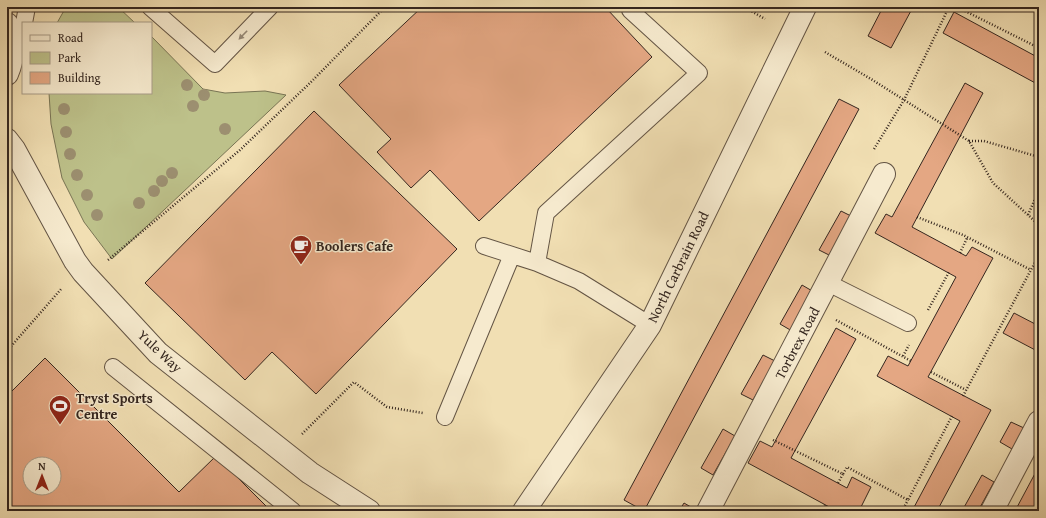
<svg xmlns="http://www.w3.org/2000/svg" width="1046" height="518" font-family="'Gentium Book Plus',serif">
  <rect width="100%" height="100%" fill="#f1dfb3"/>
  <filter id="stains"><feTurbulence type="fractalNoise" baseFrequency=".005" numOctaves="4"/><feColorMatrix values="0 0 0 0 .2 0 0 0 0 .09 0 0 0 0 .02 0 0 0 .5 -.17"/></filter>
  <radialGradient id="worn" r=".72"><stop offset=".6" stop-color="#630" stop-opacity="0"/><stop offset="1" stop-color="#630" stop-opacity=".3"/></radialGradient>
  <!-- green -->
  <path fill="#bdc18a" stroke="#787454" d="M66 7H118L135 23H57Z
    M151 36 203 89 225 93 265 91 286 95 112 259 84 222 62 178 51 124 49 93H151Z"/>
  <!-- building -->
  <path fill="#e4a783" stroke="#34261f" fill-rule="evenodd" d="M422 7H607L606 8 652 57 479 221 430 170 411 188 377 152 391 139 339 85Z
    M883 7H913L891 48 868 36Z
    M954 12 1039 58V85L943 33Z
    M965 83 983 93 912 227 966 256 972 247 993 258 928 377 991 410 937 511H912L960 421 877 376 888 356 908 366 956 277 875 233 886 214 892 217Z
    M839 99 859 109 644 511 624 500Z
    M314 111 457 249 316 394 272 352 245 380 145 283Z
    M841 211 853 217 831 256 819 250Z
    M802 285 814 292 792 331 780 324Z
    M1014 313 1039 326V352L1003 333Z
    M836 328 856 339 791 458 847 488 852 477 871 487 859 511H831L833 509 748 463 760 441 772 447Z
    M763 355 775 361 753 400 741 394Z
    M45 358 179 492 216 456 271 511H7V396ZM30 464H54V488H30Z
    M1011 422 1024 428 1012 449 1000 442Z
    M723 429 735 436 713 475 701 468Z
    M1039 466V511H1015Z
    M982 475 994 482 978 511H962Z
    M684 503 696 510V511H679Z"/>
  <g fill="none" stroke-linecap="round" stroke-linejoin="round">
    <!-- service casing -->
    <g stroke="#635444" stroke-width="18">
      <path id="service" d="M150 7 215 64 270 7
        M24 23 27 7
        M16 52 20 41 23 27
        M484 246 537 263 579 281 650 325
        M537 263 546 213 699 73 630 10
        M828 283 908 323
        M113 367 293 511
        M445 417 512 255"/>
    </g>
    <!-- minor casing -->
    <g stroke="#635444" stroke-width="24">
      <path id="minor" d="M708 511 884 174
        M992 511 1039 422"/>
    </g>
    <!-- tertiary casing -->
    <g stroke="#635444" stroke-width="24">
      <path id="tertiary" d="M7 24C15 39 14 58 7 74
        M7 140 14 149 75 261 83 272 158 353 310 473 369 511
        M524 511 650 325 805 7"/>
    </g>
    <!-- path -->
    <path stroke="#34261f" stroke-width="2.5" stroke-dasharray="1 2" stroke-linecap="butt" d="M744 7 765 19
      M957 7 1039 48
      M825 52 871 79 969 141 993 183 1039 225
      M969 141H984L1039 157
      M874 149 904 100 949 7
      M1028 215 1039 190
      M917 217 963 235 1031 270
      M960 253 967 238
      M108 260 240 150 312 81 385 7
      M928 310 949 272
      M836 320 911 361
      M7 351 62 288
      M903 356 909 345
      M931 372 966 390
      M963 396 1039 255
      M302 434 354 382 387 407 423 413
      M773 440 843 474 847 467 908 500 952 416
      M838 483 843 474
      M822 511 825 505
      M902 511 908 500"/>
    <!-- service -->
    <use href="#service" stroke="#f6eace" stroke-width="16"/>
    <!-- minor -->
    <use href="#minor" stroke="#f6eace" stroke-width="22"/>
    <!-- tertiary -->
    <use href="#tertiary" stroke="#f6eace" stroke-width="22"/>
  </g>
  <!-- trees -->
  <g fill="#9c8f70">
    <circle cx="187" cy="85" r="6"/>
    <circle cx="204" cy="95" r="6"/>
    <circle cx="193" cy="106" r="6"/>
    <circle cx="64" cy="109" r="6"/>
    <circle cx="225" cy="129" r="6"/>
    <circle cx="66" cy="132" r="6"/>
    <circle cx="70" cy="154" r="6"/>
    <circle cx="172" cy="173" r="6"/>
    <circle cx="77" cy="175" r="6"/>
    <circle cx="162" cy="181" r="6"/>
    <circle cx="154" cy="191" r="6"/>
    <circle cx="87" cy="195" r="6"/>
    <circle cx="139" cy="203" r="6"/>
    <circle cx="97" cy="215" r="6"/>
  </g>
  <!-- one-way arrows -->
  <defs><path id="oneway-solid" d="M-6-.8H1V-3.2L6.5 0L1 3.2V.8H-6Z"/></defs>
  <use fill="#958876" href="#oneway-solid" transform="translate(243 35) rotate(134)"/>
  <!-- icons -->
  <defs>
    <g id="cafe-pin" transform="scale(1.15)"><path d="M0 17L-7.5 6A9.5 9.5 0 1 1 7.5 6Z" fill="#8f2418" stroke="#f6eace"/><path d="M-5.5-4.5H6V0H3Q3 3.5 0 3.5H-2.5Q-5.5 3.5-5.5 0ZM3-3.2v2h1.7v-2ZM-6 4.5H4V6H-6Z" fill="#fff"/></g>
    <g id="stadium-pin" transform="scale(1.15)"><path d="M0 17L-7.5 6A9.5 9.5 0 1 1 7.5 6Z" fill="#8f2418" stroke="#f6eace"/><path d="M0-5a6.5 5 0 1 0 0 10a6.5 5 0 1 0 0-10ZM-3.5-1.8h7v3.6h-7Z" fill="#fff"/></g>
  </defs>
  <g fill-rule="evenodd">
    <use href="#cafe-pin" x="301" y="246"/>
    <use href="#stadium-pin" x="60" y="406"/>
  </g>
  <g text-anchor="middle" stroke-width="3" stroke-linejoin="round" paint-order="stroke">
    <!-- poi labels -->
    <g font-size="14" font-weight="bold" fill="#34261f" stroke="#f6eace" text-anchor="start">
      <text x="316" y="251">Boolers Cafe</text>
      <text x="76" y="403">Tryst Sports<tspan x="76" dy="16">Centre</tspan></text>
    </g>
    <!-- street labels -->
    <g font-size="14" fill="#34261f" stroke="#f6eace">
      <text transform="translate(678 267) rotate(-64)" y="5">North Carbrain Road</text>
      <text transform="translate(797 343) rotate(-62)" y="5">Torbrex Road</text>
      <text transform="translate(160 351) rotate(43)" y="5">Yule Way</text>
    </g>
  </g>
  <!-- margin -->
  <rect width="1046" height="518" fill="none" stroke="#f1dfb3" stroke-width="24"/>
  <rect x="8" y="8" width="1030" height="502" fill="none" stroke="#34261f" stroke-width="2"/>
  <rect x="12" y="12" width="1022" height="494" fill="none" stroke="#34261f"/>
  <!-- legend -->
  <rect x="22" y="22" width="130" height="72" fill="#f6eace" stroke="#a89c88"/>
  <rect x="30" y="35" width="20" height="6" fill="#f6eace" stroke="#a89c88"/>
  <text x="58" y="42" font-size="12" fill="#34261f">Road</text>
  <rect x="30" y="52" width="20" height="12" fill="#bdc18a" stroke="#a89c88"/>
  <text x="58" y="62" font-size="12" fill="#34261f">Park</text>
  <rect x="30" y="72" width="20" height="12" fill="#e4a783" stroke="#a89c88"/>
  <text x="58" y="82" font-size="12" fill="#34261f">Building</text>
  <!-- north arrow -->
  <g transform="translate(42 476)"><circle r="19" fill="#f6eace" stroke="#a89c88"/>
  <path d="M0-3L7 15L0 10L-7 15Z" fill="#8f2418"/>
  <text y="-6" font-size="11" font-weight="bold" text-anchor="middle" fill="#34261f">N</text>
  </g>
  <rect width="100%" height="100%" filter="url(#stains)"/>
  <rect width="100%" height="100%" fill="url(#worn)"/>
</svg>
